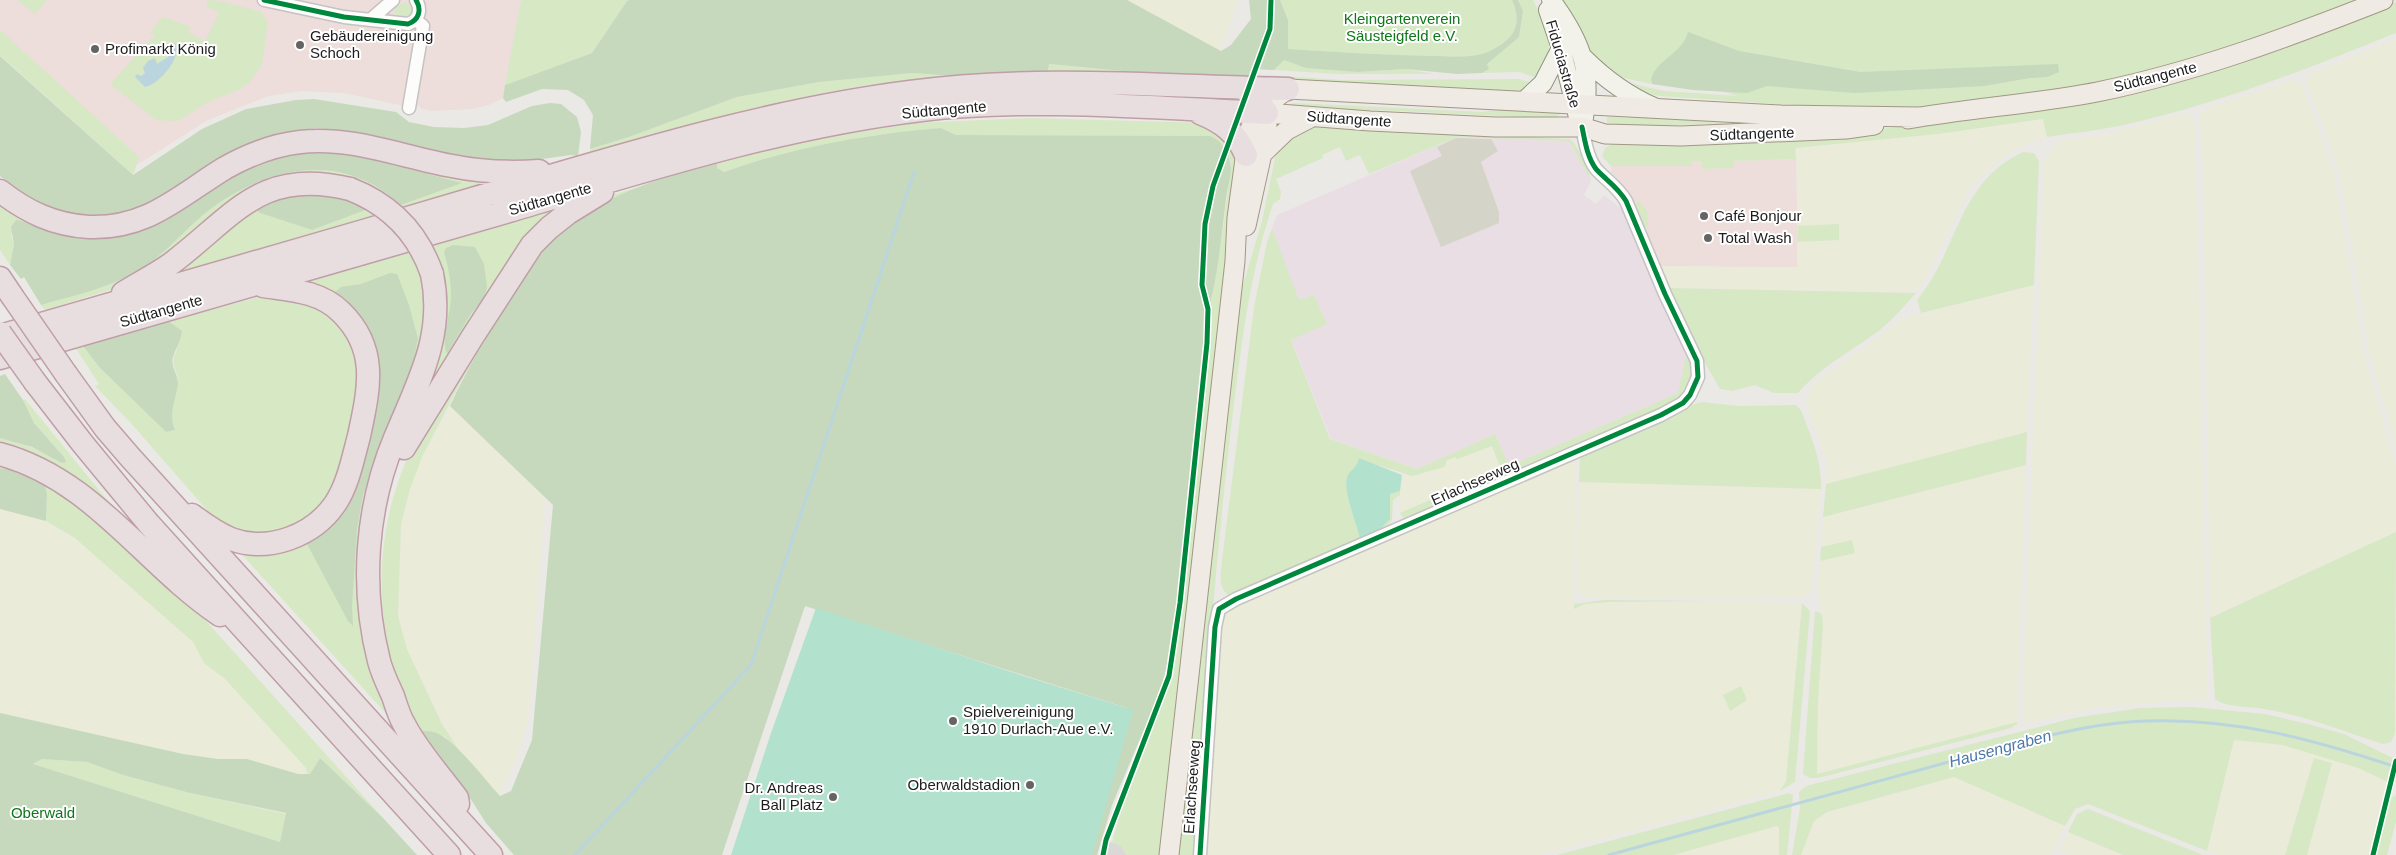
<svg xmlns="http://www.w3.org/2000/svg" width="2396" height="855" font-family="Arial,sans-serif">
  <rect width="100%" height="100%" fill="#ebe9e6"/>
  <!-- residential -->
  <path fill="#dad9d7" d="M1106 840 1121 846 1127 855H1103Z"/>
  <!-- commercial -->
  <path fill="#eddddb" d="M0 0H521L503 98 489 105 472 109 431 111 422 109 416 104 405 106 343 93 301 91 268 96 206 121 134 167 0 47Z
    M1796 159 1798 268 1660 266 1645 227 1628 191 1611 172V166H1692V161H1702L1703 169 1734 168V161Z"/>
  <!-- industrial -->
  <path fill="#e9dee4" d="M1457 137 1569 141 1591 181 1584 195 1596 204 1604 195 1622 209 1686 355 1678 393 1509 466 1495 434 1417 469 1331 439 1291 339 1327 324 1299 301 1272 228 1277 215Z"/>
  <!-- construction -->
  <path fill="#d4d4c8" d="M1456 138 1491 139 1498 151 1481 162 1499 212V223L1441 247 1410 171 1442 156 1437 147Z"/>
  <!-- farmland -->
  <path fill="#eaebd9" d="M1127 0H1238L1221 51Z
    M2396 39V451L2370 356 2342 187 2334 157 2306 82 2307 77 2311 73Z
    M2294 80 2302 84 2334 172 2367 366 2396 466V532L2210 618 2203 176 2200 116 2203 111 2209 107Z
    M2188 113 2194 119 2195 124 2208 698 2200 702H2162L2096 708 2027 723 2023 718 2022 708 2044 162 2050 150 2060 141 2101 135Z
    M2043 119 2047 137 2029 143 2011 152 1995 163 1968 191 1934 262 1916 292 1670 288 1660 266 1797 267V242L1839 240V224L1798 226V188L1795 148 1938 134Z
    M2034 285 2027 432 1826 484 1827 463 1806 403 1810 389 1819 379 1879 337 1900 319Z
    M450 406 545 498 529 716 518 754 500 796 460 752 442 724 407 649 398 616 401 524 410 489 422 457Z
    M1492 446 1501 469 1400 513V491L1402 475 1412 476 1427 473 1443 467 1445 461 1455 456 1457 459Z
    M1571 458 1576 468 1574 608 1584 604 1609 602 1712 601 1802 603 1786 782 1780 791 1539 855H1205L1221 622 1227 610Z
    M2026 465 2017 722 1817 774 1818 701 1823 626 1817 585 1820 561 1854 553 1852 540 1821 547 1823 517Z
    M1579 482 1821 489 1812 589 1807 595 1800 597H1584L1578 593 1577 583Z
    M0 509 46 521 75 538 100 559 193 642 204 663 225 679 306 768 307 773 298 774 247 759H218L183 754 0 713Z
    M2234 740 2283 745 2358 768 2388 782 2370 855H2307L2332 763 2314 758 2285 855H2217L2207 851Z
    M1954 777 2065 826 2052 855H1801L1814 821 1821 815Z
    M1777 826 1779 828V855H1673Z
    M2068 832 2123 855H2069L2059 851Z"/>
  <!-- grass -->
  <path fill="#d7e8c5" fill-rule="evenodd" d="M17 0H47L35 14Z
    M207 0 222 1 261 12 268 22 262 64 251 81 240 89 206 103 178 121 156 120 112 86 111 83 153 37H155L150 32 163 17 191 27 188 32 205 41 219 13 206 6ZM177 48 176 55 166 71 137 80V74L141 76 154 61 157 64C165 61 168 58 169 49Z
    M521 0H629L627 1 592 53 505 85Z
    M1280 0H1512C1523 25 1514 40 1490 51 1472 59 1451 56 1433 56 1384 55 1336 52 1288 49V20Z
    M1518 0H1533C1549 33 1556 44 1540 79L1519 72 1482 73 1489 69 1487 64 1494 56 1519 37 1523 11Z
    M1560 0H2365L2252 42 2138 75 1979 103 1881 111 1660 96 1643 93 1617 80 1664 91 1738 96 1667 76 1651 82 1652 84C1638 81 1608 76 1598 66 1593 62 1575 29 1573 23 1568 11 1571 10 1560 0Z
    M405 2 412 6V13L407 16 396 15 394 8Z
    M2396 2V33C2305 70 2215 105 2119 126 2095 131 2071 133 2047 137L2043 119 1938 134 1795 148 1796 159 1734 161V168L1702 169V161H1692V166H1611L1602 156 1605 148 1612 144 1613 141 1820 136 1974 118 2352 19Z
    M0 30 139 157 133 175 0 55Z
    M1284 60 1298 65 1358 72 1405 69 1434 74H1338L1274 70Z
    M1048 64 1186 77 1047 74Z
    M913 73 952 76 861 86 788 100 590 153V149L629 137 737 97 819 82Z
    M1250 74 1343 80 1519 79 1535 84 1525 90 1509 93 1247 80Z
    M1296 103 1481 112 1503 109 1561 113 1556 117 1542 118 1376 110 1338 113 1282 105Z
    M1607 117 1829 122 1620 126 1607 124Z
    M1032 118 1206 123 1239 154 1161 855H1127L1121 846 1112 843 1120 813 1168 684 1172 667 1198 463 1210 343 1211 303 1223 229 1231 163 1227 155 1210 136 956 135 941 128 876 135 784 153 723 172 717 168V163L731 159 821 138 915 123Z
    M1314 127 1570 139C1577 144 1590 172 1591 181L1569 141 1457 137 1369 174 1360 155 1346 161 1340 147 1322 155 1323 158 1276 179 1281 192 1280 199 1273 204C1247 282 1240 356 1230 437 1214 577 1204 715 1195 855H1178L1240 295 1262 221 1276 153C1282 140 1301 129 1314 127Z
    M306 146 508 178 405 209 388 195 365 183 250 189 225 203 154 264 113 289 45 310 41 305C76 295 110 288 141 269 165 254 183 232 204 214 248 179 309 156 363 180 378 186 389 195 401 205L461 183 372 159 341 154 302 153 140 231C104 239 62 240 28 223L11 234 14 244 10 265 0 250V197L71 231 211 184Z
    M2023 152 2034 153 2039 161 2034 285 1921 313 1917 300C1959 249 1957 183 2023 152Z
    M656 181 589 211 531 267 463 378 422 457 410 489 401 524 398 616 407 649 426 690 442 724 460 752 444 736 418 731C372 644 369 537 412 448L535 252 603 198Z
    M261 198 256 210 260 213 312 230 371 208 382 215 171 277Z
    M1638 200 1647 211 1648 227H1645L1635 205Z
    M570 204 426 395C447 341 457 299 433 245Z
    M1839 224V240L1797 242 1798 226Z
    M1272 228 1299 300 1314 295 1327 324 1291 340 1330 439 1417 469 1495 434 1509 466 1678 393 1686 355C1700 380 1684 396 1664 407L1405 520 1400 513 1501 469 1492 446 1457 459 1455 457 1446 461V464L1444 467 1412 476 1359 459 1358 464 1353 468 1346 482 1360 537 1390 519V494L1400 491V495L1393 500 1392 520 1386 528 1229 596C1217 587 1221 573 1222 560L1254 307 1267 242Z
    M412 250 424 277 425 344 367 505 390 718 236 548 338 511 369 345 297 283Z
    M1670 288 1916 293C1905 305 1894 318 1881 329 1851 352 1824 364 1798 393H1774L1755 385 1732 391 1720 389 1702 358Z
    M267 295 318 303 350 332 363 389 330 500 285 533H240L216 520 206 509 130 422 95 386 99 384 75 347 83 346 100 368 166 432 175 430C168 414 176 400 178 384 179 370 168 366 177 350L168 321Z
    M25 399 120 516 0 448V438C23 443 43 451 62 463L64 457 34 423 23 400Z
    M1702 402 1740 406 1796 405 1801 410C1811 437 1822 460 1821 489L1579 482 1580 458 1582 455 1679 413 1690 405Z
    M2027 432 2026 465 1823 517 1826 484Z
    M0 462 55 485 191 604 384 819 320 758 310 774 307 773 306 768 225 679 204 663 193 642 75 538 46 521 47 494 45 485 11 470 0 468Z
    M2396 532 2395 733 2391 742 2383 744C2343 731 2306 716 2264 709 2250 706 2226 708 2215 699L2210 618Z
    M1852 540 1855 553 1820 561 1821 547Z
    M1604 600 1712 601 1609 602 1584 604 1574 609V602L1575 604Z
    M1802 603 1810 611 1795 782 1780 791 1786 781Z
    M1815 611 1822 614 1823 626 1818 701 1817 774 2017 722V724L2011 728 1830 775C1820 777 1810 782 1803 773Z
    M1741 686 1747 700 1730 711 1723 695Z
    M2192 707 2265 714 2308 724 2344 734 2393 758 2388 782 2358 768 2283 745 2234 740 2207 851 2088 804 2075 809 2065 826 1954 777 1827 812 1814 821 1801 855H1792L1800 808 1799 792 1806 786 2074 718 2140 708Z
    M2314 758 2332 763 2307 855H2285Z
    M42 759 87 762 123 775 190 793 286 814 280 842 33 764Z
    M1789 793 1793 795 1787 855H1779V828L1777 826 1673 855H1557Z
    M2396 795V822L2387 855H2376L2391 798Z
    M2088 809 2203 855H2123L2068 832 2077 814Z"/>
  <!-- forest -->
  <path fill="#c6d9bc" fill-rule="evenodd" d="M629 0H1127L1221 51 1231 45 1251 19 1249 0H1280L1288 20V49C1337 52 1385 55 1433 56 1451 56 1472 59 1490 51 1514 40 1523 25 1512 0H1518L1523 11 1519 37 1487 64 1489 69 1482 73 1457 74 1405 69 1358 72 1306 68 1284 60 1274 70 1253 69 1247 80 1186 77 1049 64 1047 74 995 73 952 76 913 73 819 82 737 97 629 137 590 149 593 115 584 100 568 90 542 89 506 102 503 98 505 85 592 53 627 1Z
    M1688 32 1739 51 1860 72 2058 64 2059 72 2047 77 2030 78 1984 86 1855 93 1767 86 1747 93 1693 90 1652 84 1651 79C1657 59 1683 53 1688 32Z
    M0 56 133 175 202 129 246 109 296 100 314 99 396 112 409 122 434 127 464 128 488 125 532 106 550 103 561 104 577 117 581 132 578 156 571 155 513 163 464 158 341 131 317 128 289 132 249 143 233 151 154 204 132 212 93 217H79L63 212 38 202 13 187 0 176Z
    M941 128 956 135 1210 136C1221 140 1227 150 1230 162 1233 173 1227 188 1226 199 1221 241 1217 283 1205 324L1178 594 1167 665 1160 692 1112 805 1097 855H1081L1127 708 805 606 722 855H514L486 823 472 801 418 731C423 731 430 731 434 732 454 738 485 780 500 796L511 791 532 740 553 505 450 406C467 368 489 333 512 297 527 274 542 246 564 228 607 194 665 176 717 163V168L724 172C793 147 868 134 941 128Z
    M302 153 341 154 372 159 462 183 401 205C389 195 378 186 363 180 309 156 248 179 204 214 183 232 165 254 141 269 110 288 76 295 41 305L24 277 21 279 10 265 14 244 11 227 16 220C26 221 32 226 41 229 63 235 90 238 113 237 159 234 192 198 230 177 253 164 277 158 302 153Z
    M329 193 371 208 312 230 260 213 256 210 284 194Z
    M453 245 475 247 484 264 487 288 484 298 470 315 447 354C441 341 448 321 450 307 453 289 449 269 444 252L446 248Z
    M390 273 397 274 409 305 418 339 412 367 377 451 363 495 357 529 352 607 353 626 348 621 307 544 359 474 378 406 380 379 376 351 369 331 357 314 335 295V292L341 287 361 284Z
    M168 321 182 331C181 341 176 347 173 357 170 366 178 374 178 384 176 400 168 414 175 430L166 432 100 368 83 346Z
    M5 374 23 400 34 423 64 457 66 462 62 463 32 447 0 438V376Z
    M0 468 11 470 45 485 47 494 46 521 0 509Z
    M0 713 183 754 218 759H247L298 774H310L320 758 384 819 417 855H0ZM42 759 87 762 123 775 190 793 286 813 280 842 33 764Z"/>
  <!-- pitch -->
  <path fill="#b2e1ce" d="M1359 458 1402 475 1400 491 1390 494V519L1379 530 1360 538C1357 525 1343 490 1347 478 1349 470 1358 467 1359 458Z
    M816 608 1005 670 1133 710 1092 855H731L771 733Z"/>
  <!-- water -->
  <path fill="#bad5de" d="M172 42 176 44C181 59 159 84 145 87L135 77 137 74 141 76 145 73 143 68 148 61 155 58 157 64 168 57Z"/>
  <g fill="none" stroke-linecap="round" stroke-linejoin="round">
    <!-- stream -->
    <path stroke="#bad5de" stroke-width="3" d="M575 855 751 665 914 172
      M1609 855 2018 743C2059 733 2103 722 2146 721 2234 718 2313 739 2396 767"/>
    <!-- street casing -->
    <g stroke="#c4c3c2" stroke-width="15">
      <path id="street" d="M264 0 344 17 408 24C419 20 422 10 416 0
        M370 20 393 0
        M409 108 423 26 416 20
        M1200 855 1215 627 1219 609 1236 599 1661 415 1683 403 1690 395 1698 377 1697 361 1665 294 1626 201C1617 186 1607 181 1596 169 1587 157 1585 141 1582 127"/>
    </g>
    <!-- secondary casing -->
    <g stroke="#92947e" stroke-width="20">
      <path id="secondary" d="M1551 0C1583 43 1594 75 1582 127
        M1548 10 1561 48 1578 117
        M1584 58C1605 79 1627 95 1654 107
        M1524 101 1543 83 1561 48"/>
    </g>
    <!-- primary casing -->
    <g stroke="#a19784" stroke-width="21">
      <path id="primary" d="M1908 119C1971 108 2034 104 2097 92 2195 72 2289 37 2383 0
        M1263 153 1287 130 1310 118
        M1246 226 1267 131V113L1370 121 1495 127H1582L1605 134 1681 136 1846 129 1874 125
        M1169 855 1235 261 1237 218 1248 137C1253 112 1269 103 1288 89L1781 115 1919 117"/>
    </g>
    <!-- highway casing -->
    <g stroke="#bf9ea7" stroke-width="25">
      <path id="highway" d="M1200 113C1222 122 1236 132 1246 155
        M0 191C27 212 54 225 89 227 148 229 179 196 225 168 248 155 274 145 300 142 352 136 402 157 452 166 481 172 509 173 539 171
        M432 274C445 336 418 382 395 438 366 507 360 587 379 661 382 673 388 685 393 696 396 705 399 716 404 724 417 750 440 775 457 798L458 804
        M0 278 12 296
        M123 293C139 283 157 274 172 263 235 215 261 167 350 189
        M0 336C157 290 315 246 472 199 616 157 761 111 910 92 1035 75 1162 86 1288 89
        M0 358C170 309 339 260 509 211 644 171 780 127 921 110 1035 97 1152 108 1267 113L1256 97 1242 88
        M66 374 105 428 130 457 491 855
        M35 382 83 444 149 524 449 855
        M404 448 473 336 532 245 549 228 568 213 602 192
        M0 454C93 479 144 564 220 615
        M192 515C204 524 216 533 231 539 268 553 313 536 335 504 348 485 353 458 359 436 369 389 379 349 341 312 320 291 290 290 263 286"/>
    </g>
    <!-- street -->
    <use href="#street" stroke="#fcfcfb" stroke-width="12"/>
    <!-- secondary -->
    <use href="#secondary" stroke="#f2f2ea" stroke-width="18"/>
    <!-- primary -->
    <use href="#primary" stroke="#efebe4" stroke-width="19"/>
    <!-- highway -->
    <use href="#highway" stroke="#e9dedf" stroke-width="22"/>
    <!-- highway-bridge casing -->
    <g stroke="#bf9ea7" stroke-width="25" stroke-linecap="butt">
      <path id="highway-bridge" d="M350 189C391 205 418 233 432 274
        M12 296 66 374
        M0 333 35 382"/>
    </g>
    <!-- highway-bridge -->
    <use href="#highway-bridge" stroke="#e9dedf" stroke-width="22"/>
    <!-- cycleway casing -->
    <g stroke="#fff" stroke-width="8">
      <path id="cycleway" d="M264 0 344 17 408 24C419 20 422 10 416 0
        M1103 855 1106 840 1169 676 1180 603 1207 343 1208 309 1202 285 1205 224 1213 186 1270 29 1271 0
        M1200 855 1215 627 1219 609 1236 599 1661 415 1683 403 1690 395 1698 377 1697 361 1665 294 1626 201C1617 186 1607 181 1596 169 1587 157 1585 141 1582 127
        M2373 855 2396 761"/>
    </g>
    <!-- cycleway -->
    <use href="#cycleway" stroke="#00873e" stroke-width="5"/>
  </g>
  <!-- markers -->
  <g fill="#656463" stroke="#fff" stroke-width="2">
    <circle cx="300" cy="45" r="5"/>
    <circle cx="95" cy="49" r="5"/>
    <circle cx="1704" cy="216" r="5"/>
    <circle cx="1708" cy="238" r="5"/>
    <circle cx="953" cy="721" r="5"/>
    <circle cx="1030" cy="785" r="5"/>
    <circle cx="833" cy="797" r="5"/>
  </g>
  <g text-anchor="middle" stroke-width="4" stroke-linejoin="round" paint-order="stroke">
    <!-- park labels -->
    <g font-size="15" fill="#0f771a" stroke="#fff">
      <text x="1402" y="24">Kleingartenverein<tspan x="1402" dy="17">Säusteigfeld e.V.</tspan></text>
      <text x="43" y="818">Oberwald</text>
    </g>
    <!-- poi labels -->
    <g font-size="15" fill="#1d1d1d" stroke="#fff" text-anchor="start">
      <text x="310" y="41">Gebäudereinigung<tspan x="310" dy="17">Schoch</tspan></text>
      <text x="105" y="54">Profimarkt König</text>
      <text x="1714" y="221">Café Bonjour</text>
      <text x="1718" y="243">Total Wash</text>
      <text x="963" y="717">Spielvereinigung<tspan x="963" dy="17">1910 Durlach-Aue e.V.</tspan></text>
      <text x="1020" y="790" text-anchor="end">Oberwaldstadion</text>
      <text x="823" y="793" text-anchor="end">Dr. Andreas<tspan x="823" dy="17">Ball Platz</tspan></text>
    </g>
    <!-- street labels -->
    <g font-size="15" fill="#1d1d1d" stroke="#fff">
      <text transform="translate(1563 64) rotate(74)" y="5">Fiduciastraße</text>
      <text transform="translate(2155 77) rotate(-14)" y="5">Südtangente</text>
      <text transform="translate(944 110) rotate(-5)" y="5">Südtangente</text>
      <text transform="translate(1349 119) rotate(4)" y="5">Südtangente</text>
      <text transform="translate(1752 134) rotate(-2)" y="5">Südtangente</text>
      <text transform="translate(550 199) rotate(-16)" y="5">Südtangente</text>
      <text transform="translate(161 311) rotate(-16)" y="5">Südtangente</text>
      <text transform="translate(1475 482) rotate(-24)" y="5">Erlachseeweg</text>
      <text transform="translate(1192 787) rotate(-86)" y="5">Erlachseeweg</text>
    </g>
    <!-- water labels -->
    <g font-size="16" font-style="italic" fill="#4d79a9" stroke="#fff">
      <text transform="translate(2000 748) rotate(-15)" y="6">Hausengraben</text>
    </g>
  </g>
</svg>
